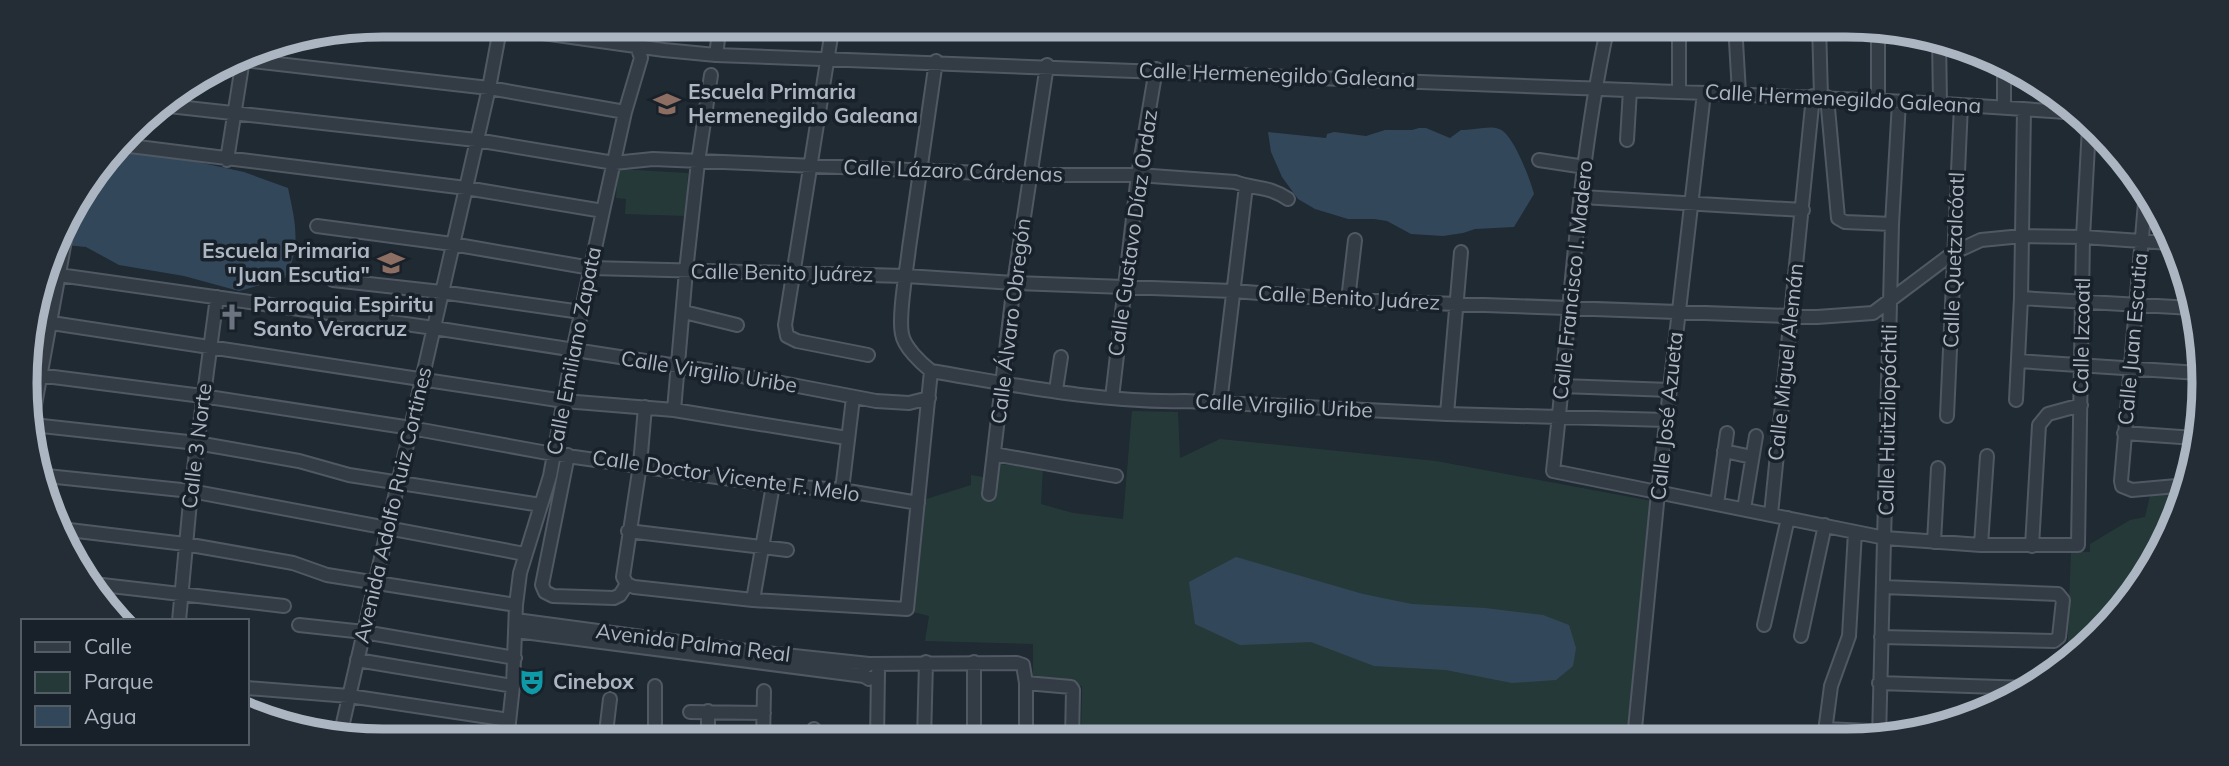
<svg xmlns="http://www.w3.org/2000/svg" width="2229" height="766" font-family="Mulish,sans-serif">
  <rect width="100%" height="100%" fill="#1f2a33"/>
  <!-- green -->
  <path fill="#253a38" d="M618 169 688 173 686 216 625 214 626 199 616 198Z
    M1132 411 1178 412 1180 458 1220 439 1436 461 1652 501 1626 739 1100 740 1081 738 1082 686H1033V644L925 641 929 616 913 612 923 500 971 485V475L996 479 1000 464 1043 469 1041 504 1073 513 1123 519Z
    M2187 490 2156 563 2083 652 2067 663 2071 551 2090 552V544L2130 520 2145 517 2150 496Z"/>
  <!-- water -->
  <path fill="#33475b" d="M1343 25 1519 24V25L1516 36 1390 32Z
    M1419 128H1426L1450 138 1461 130C1472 131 1488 125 1499 129 1513 133 1530 179 1534 194L1514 227 1475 229 1463 233 1443 236 1411 234 1387 221 1374 219H1348L1315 209 1298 199 1282 177 1271 152 1268 132 1326 138 1327 134 1334 132 1366 136 1385 130H1412Z
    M147 151 244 172 288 188C295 221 302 246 285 278L239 291 184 276 119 265 86 247 56 244 62 224 117 152Z
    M1236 557 1363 594 1412 604 1485 608 1543 615 1569 625 1576 648 1573 666 1556 680 1512 683 1446 670 1374 666 1311 642 1240 645 1195 624 1189 582Z"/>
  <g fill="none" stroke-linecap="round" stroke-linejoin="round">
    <!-- minor casing -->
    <g stroke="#505963" stroke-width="16">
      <path id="minor" d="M478 24 664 50 716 55C1003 64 1290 75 1578 88 1744 95 1910 100 2077 113
        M833 24 785 325 787 336 797 341 868 355
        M1735 24 1739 93
        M1819 24 1821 97
        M1607 30C1576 175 1570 324 1553 471L1885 538 1981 545H2078L2083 237 2089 127
        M1939 37 1940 104
        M716 55 720 24
        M234 59 489 88 625 112
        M936 61C927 123 918 186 909 248 907 268 898 315 902 334 904 347 921 363 931 371 1015 385 1101 403 1185 401L1447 414 1667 420
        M2004 69V106
        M1679 92V27
        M1827 97 1838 218 1845 222 1892 224
        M1878 101V29
        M160 105 476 140 614 163 653 159 1029 175H1138L1235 182C1257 190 1267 185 1288 199
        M1627 140 1630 90
        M122 145 466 188 603 211
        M227 160 244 53
        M1539 160 1585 167
        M2146 191 2121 481 2122 486 2132 490 2188 485
        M1582 197 1803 210
        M317 226 452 244 591 268 906 276 1014 283 1233 291 1348 300 1817 317 1873 313 1953 253 1981 240 2022 236 2083 237 2170 243
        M59 275 434 328 761 379 876 401 909 403 929 398
        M333 280 441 292 581 312
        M2021 298 2192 308
        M1348 300 1355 240
        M684 312 737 325
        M32 320 564 401 674 410 847 438
        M2018 361 2199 373
        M30 374 202 396 411 428 553 454 773 485 842 490 918 503
        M1562 386 1670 390
        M1056 390 1061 357
        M1112 398 1138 175 1156 69
        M2016 400 2021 298 2024 109
        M1220 403 1246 186
        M674 410 686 271 698 162 711 75
        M1447 414 1461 252
        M33 416 70 213
        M1947 416 1961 105
        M33 425 197 443 299 461 349 475 541 505
        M2124 433 2195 438
        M1724 451 1752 457
        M994 454 1116 476
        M568 455 542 585 545 592 553 596 614 598 620 595 627 584
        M37 475 191 491 525 554
        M842 490 853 398
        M989 494 1014 283 1047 65
        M1717 504 1727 433
        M1744 509 1756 436
        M1771 514 1813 96
        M61 529 185 544 293 563 327 575 516 605
        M628 531 787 550
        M1934 542 1938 468
        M1981 545 1987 456
        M2032 546 2039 425 2048 414 2081 405
        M85 583 284 606
        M627 584 634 587 753 600 907 609 931 371
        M627 584 623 577 640 465 645 407
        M753 600 773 485
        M516 620 739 650 869 664
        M179 621 191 491 217 297
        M299 625 364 632 515 658
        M1764 625 1788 518
        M516 631 864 676 869 679 877 676
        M1801 636 1825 525
        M1881 637 2054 641 2059 637 2063 600 2058 594 1883 587
        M357 660 513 686
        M863 669 869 664 1017 663 1023 665 1026 683V740
        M1026 683 1071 687 1073 690 1072 740
        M1879 683 2029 688
        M655 686V741
        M247 688 349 696 509 720
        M708 711V741
        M690 712 764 713
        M814 729 815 741
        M1825 729 1912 733
        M340 736 489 88 501 24
        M1879 738 1892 224 1899 102
        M1634 739 1658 493 1704 93
        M1824 739 1831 686 1849 636 1855 532
        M877 740 878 672
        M924 740 926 662
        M974 740V662
        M507 741 513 686 516 605 520 573 550 476 573 351 603 211 625 112 641 58 635 40 634 24
        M605 741 610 699
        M763 741 764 691"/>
    </g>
    <!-- minor -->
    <use href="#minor" stroke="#333c44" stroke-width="12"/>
  </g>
  <!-- icons -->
  <defs>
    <g id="school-bare" transform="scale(2.1)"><path d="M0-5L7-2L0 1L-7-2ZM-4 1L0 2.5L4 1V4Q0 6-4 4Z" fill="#8d6e63" stroke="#182129" stroke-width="2.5" paint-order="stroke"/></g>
    <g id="church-bare" transform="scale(2.1)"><path d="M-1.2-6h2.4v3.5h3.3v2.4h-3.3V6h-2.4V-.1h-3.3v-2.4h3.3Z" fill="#6b7280" stroke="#182129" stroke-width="2.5" paint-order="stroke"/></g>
    <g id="theatre-bare" transform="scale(2.1)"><path d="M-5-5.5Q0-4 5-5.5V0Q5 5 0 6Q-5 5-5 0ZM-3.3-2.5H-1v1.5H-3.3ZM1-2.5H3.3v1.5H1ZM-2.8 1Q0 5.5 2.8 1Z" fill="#0f9aa8" stroke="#182129" stroke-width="2.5" paint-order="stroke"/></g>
  </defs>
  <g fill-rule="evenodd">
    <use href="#school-bare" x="667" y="104"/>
    <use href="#school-bare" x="391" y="263"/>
    <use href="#church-bare" x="232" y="317"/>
    <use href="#theatre-bare" x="532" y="682"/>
  </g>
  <g text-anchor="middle" stroke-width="7" stroke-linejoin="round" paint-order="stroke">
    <!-- street labels -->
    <g font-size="21" fill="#acb6c2" stroke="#182129">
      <text transform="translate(1277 75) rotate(2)" y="7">Calle Hermenegildo Galeana</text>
      <text transform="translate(1843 99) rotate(3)" y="7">Calle Hermenegildo Galeana</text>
      <text transform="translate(953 171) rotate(2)" y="7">Calle Lázaro Cárdenas</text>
      <text transform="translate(1133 233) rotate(-82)" y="7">Calle Gustavo Díaz Ordaz</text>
      <text transform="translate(1954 260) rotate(-88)" y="7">Calle Quetzalcóatl</text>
      <text transform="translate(782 273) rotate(1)" y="7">Calle Benito Juárez</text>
      <text transform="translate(1573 280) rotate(-84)" y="7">Calle Francisco I. Madero</text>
      <text transform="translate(1349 298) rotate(3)" y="7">Calle Benito Juárez</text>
      <text transform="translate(1011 321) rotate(-83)" y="7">Calle Álvaro Obregón</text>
      <text transform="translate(2082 336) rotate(-89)" y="7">Calle Izcoatl</text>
      <text transform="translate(2133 339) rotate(-85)" y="7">Calle Juan Escutia</text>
      <text transform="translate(574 351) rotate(-79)" y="7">Calle Emiliano Zapata</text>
      <text transform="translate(1786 362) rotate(-84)" y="7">Calle Miguel Alemán</text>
      <text transform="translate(709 372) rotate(9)" y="7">Calle Virgilio Uribe</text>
      <text transform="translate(1284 406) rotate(3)" y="7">Calle Virgilio Uribe</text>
      <text transform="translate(1667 416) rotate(-84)" y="7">Calle José Azueta</text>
      <text transform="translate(1888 420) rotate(-89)" y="7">Calle Huitzilopóchtli</text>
      <text transform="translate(197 446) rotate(-83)" y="7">Calle 3 Norte</text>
      <text transform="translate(726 476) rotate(8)" y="7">Calle Doctor Vicente F. Melo</text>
      <text transform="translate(393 505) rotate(-77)" y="7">Avenida Adolfo Ruiz Cortines</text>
      <text transform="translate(693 643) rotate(7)" y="7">Avenida Palma Real</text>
    </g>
    <!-- poi labels -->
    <g font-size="21" font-weight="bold" fill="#acb6c2" stroke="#182129" text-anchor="start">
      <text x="688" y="99">Escuela Primaria<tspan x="688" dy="24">Hermenegildo Galeana</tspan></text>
      <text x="370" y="258" text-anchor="end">Escuela Primaria<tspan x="370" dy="24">"Juan Escutia"</tspan></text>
      <text x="253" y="312">Parroquia Espiritu<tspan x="253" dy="24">Santo Veracruz</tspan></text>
      <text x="553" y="689">Cinebox</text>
    </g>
  </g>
  <!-- crop -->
  <path d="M0 0H2229V766H0ZM383 37H1846A346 346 0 0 1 2192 383V383A346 346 0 0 1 1846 729H383A346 346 0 0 1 37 383V383A346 346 0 0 1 383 37Z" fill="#242d35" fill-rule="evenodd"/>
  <path fill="none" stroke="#acb6c2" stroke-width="9" d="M383 37H1846A346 346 0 0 1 2192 383V383A346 346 0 0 1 1846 729H383A346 346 0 0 1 37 383V383A346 346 0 0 1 383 37Z"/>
  <!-- legend -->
  <rect x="21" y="619" width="228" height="126" fill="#182129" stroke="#535d66" stroke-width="2"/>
  <rect x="35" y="642" width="35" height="10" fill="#333c44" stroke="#535d66" stroke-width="2"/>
  <text x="84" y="654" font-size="21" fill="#acb6c2">Calle</text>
  <rect x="35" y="672" width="35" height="21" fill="#253a38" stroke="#535d66" stroke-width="2"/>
  <text x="84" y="689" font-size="21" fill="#acb6c2">Parque</text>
  <rect x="35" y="706" width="35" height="21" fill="#33475b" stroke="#535d66" stroke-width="2"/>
  <text x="84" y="724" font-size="21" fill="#acb6c2">Agua</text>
</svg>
